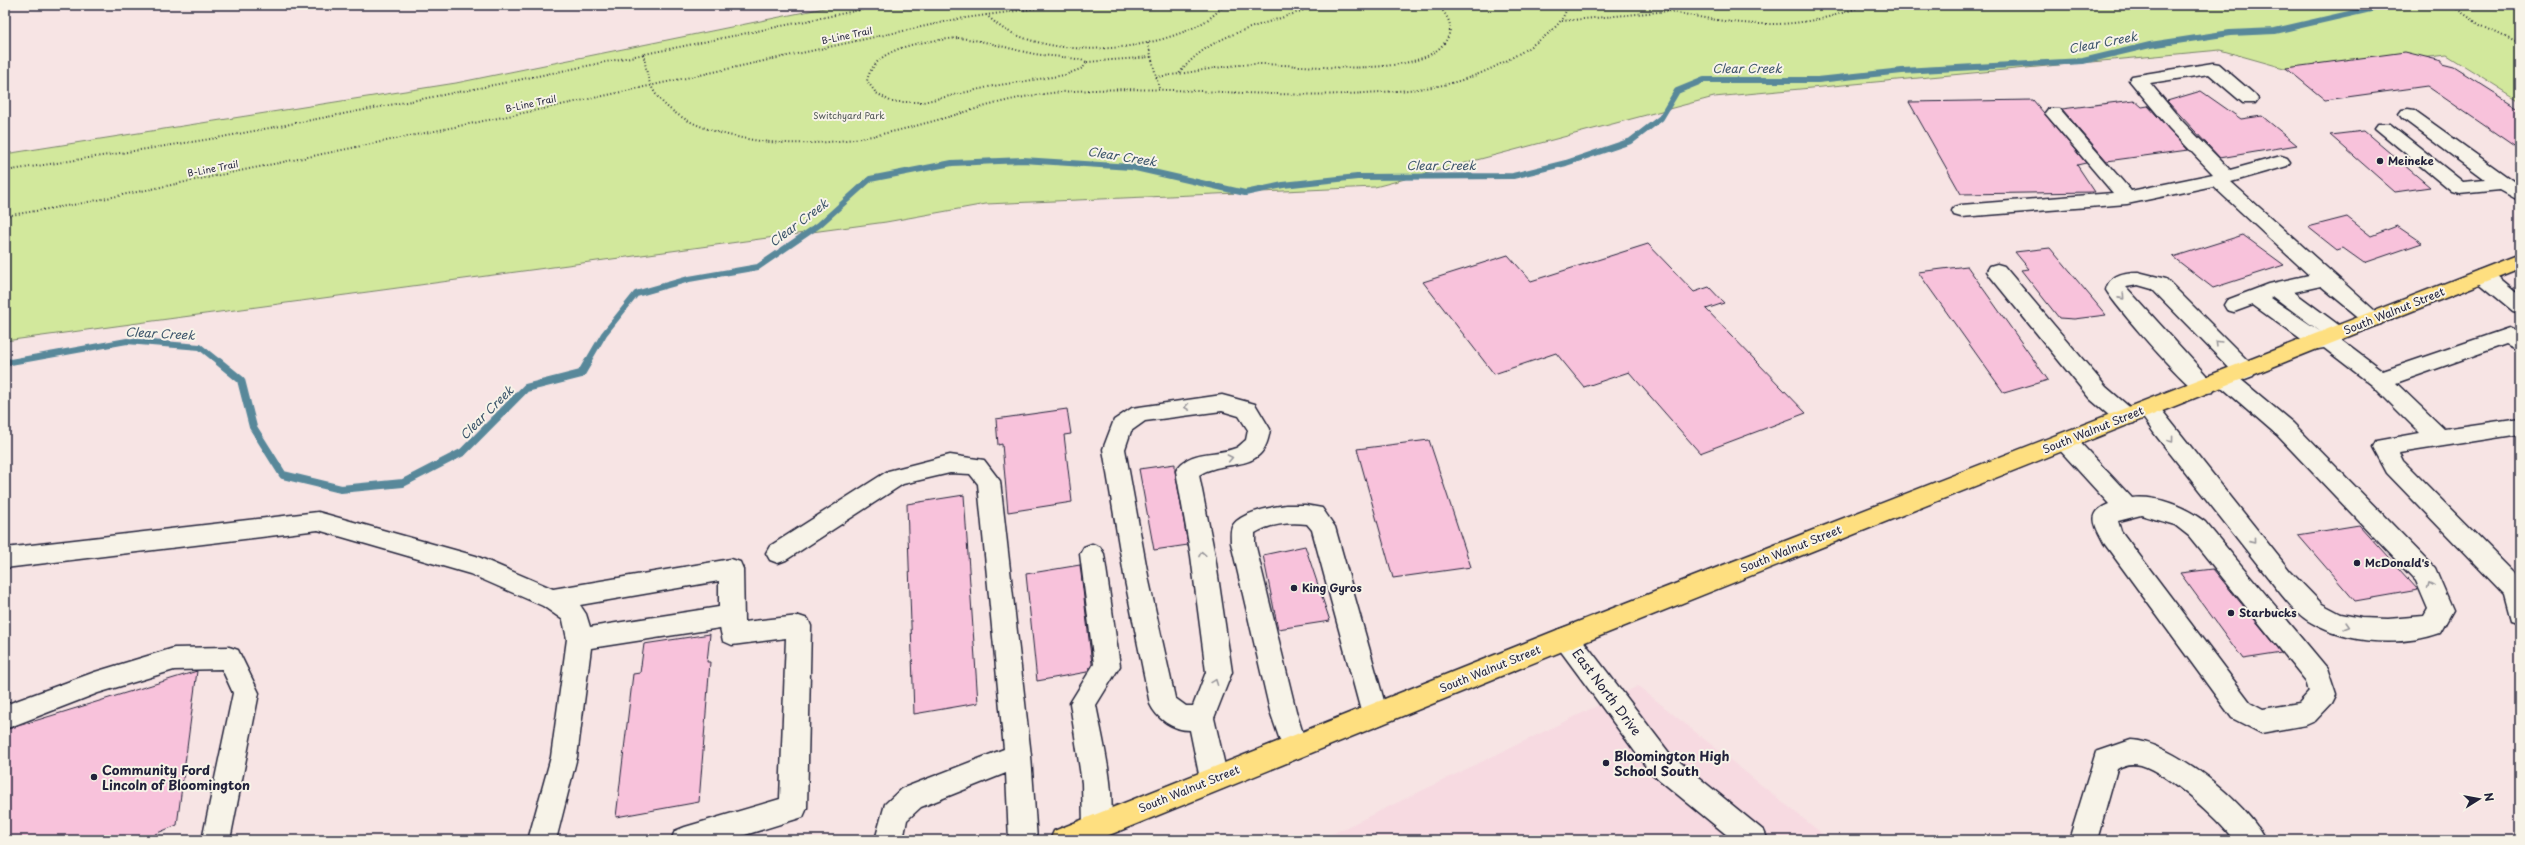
<svg xmlns="http://www.w3.org/2000/svg" width="2525" height="845" font-family="'Playpen Sans',sans-serif">
  <rect width="100%" height="100%" fill="#f7e4e4"/>
  <filter id="ink" filterUnits="userSpaceOnUse"><feTurbulence type="fractalNoise" baseFrequency=".025" numOctaves="2"/><feDisplacementMap in="SourceGraphic" scale="8" xChannelSelector="R" yChannelSelector="G"/><feConvolveMatrix kernelMatrix="1 2 1 2 8 2 1 2 1" color-interpolation-filters="sRGB"/></filter>
  <g filter="url(#ink)">
    <!-- built -->
    <path fill="#f7dae1" d="M1638 686 1830 840H1320Z"/>
    <!-- green -->
    <path fill="#d2e89c" stroke="#7a856c" d="M839 5H2520V101L2447 55 2298 72 2220 50 1714 97 1375 187 986 204 886 222 5 341V154L456 83Z"/>
    <g fill="none" stroke-linecap="round" stroke-linejoin="round">
      <!-- stream-far1 -->
      <path stroke="#59889a" stroke-width="6" d="M5 363 127 341 200 347 220 363
        M587 363 604 334 636 294 689 279 758 267 819 225 870 179 952 163 1023 160 1131 167 1245 193 1283 185 1357 177 1513 176 1566 163 1631 141 1661 118 1677 91 1704 80H1818L1902 71 2083 61 2150 45 2230 33 2275 31 2388 5"/>
      <!-- stream -->
      <path stroke="#59889a" stroke-width="8" d="M219 362 241 380 253 427 283 475 341 489 403 483 463 452 526 388 581 374 588 362
        M5 363 8 362"/>
    </g>
    <!-- building -->
    <path fill="#f8c2db" stroke="#22223b" d="M2405 52 2442 61V64L2454 67 2520 109V150L2427 86 2325 100 2286 68Z
      M2201 91 2241 119 2262 116 2297 145 2220 158 2167 101Z
      M2033 100 2086 163 2077 165 2095 192 1961 194 1909 102Z
      M2134 100 2142 107 2148 106 2188 150 2107 161 2062 109Z
      M2364 131 2430 187 2395 192 2330 135Z
      M2347 217 2371 236 2397 226 2422 243 2364 263 2343 248 2337 250 2308 227Z
      M2243 235 2284 265 2213 288 2173 257Z
      M1648 244 1694 292 1709 287 1724 303 1706 309 1806 413 1700 453 1629 372 1584 387 1556 353 1494 374 1423 282 1508 255 1531 281Z
      M2050 248 2106 315 2074 319 2059 318 2021 270 2029 269 2015 252Z
      M1967 266 2048 380 2004 393 1918 272Z
      M1067 409 1071 434 1064 435 1072 502 1008 512 1002 444 998 445 996 419Z
      M1429 440 1471 567 1393 578 1357 449Z
      M1175 464V471L1188 545 1154 550 1139 469Z
      M964 495 978 703 914 714 907 504Z
      M2359 525 2418 590 2355 601 2298 535Z
      M1305 546 1330 621 1278 629 1263 555Z
      M1080 565 1092 664 1087 672 1037 681 1026 574Z
      M2213 569 2282 653 2243 659 2180 573Z
      M710 634 707 662H710L699 802 616 817 633 674 640 673 644 644Z
      M197 671 177 825 155 834V840H5V730Z"/>
    <g fill="none" stroke-linecap="round" stroke-linejoin="round">
      <!-- minor casing -->
      <g stroke="#22223b" stroke-width="3">
        <path id="minor" d="M2213 63 2219 64 2255 95 2258 99 2255 103H2243L2209 74 2150 83 2181 120 2230 170 2281 156 2287 158 2290 162 2287 166 2231 182 2384 319 2381 324 2374 326 2367 324 2321 286 2294 292 2344 329 2347 334 2342 340 2383 371 2509 328 2520 333V351L2506 344 2396 383 2444 429 2520 418V434L2399 453 2403 461 2520 579V623L2511 620 2504 594 2387 473 2373 447 2376 441 2420 433 2372 385 2324 348 2318 349 2311 347 2253 305 2234 312 2227 310 2224 305 2227 300 2269 284 2309 275 2213 186 2127 204 1961 217 1954 215 1952 211 1954 207 1961 205 2113 193 2045 113 2048 109H2060L2131 191 2213 174 2169 128 2129 80 2132 76 2138 75ZM2274 297 2321 332 2271 298Z
          M2408 109 2414 110 2520 186V201L2500 190 2459 194 2452 192 2375 128 2378 124H2390L2463 182 2485 180 2402 118 2399 114 2402 110Z
          M1997 264 2004 266 2106 387 2134 411 2137 417 2134 423 2126 425 2118 423 2090 399 1990 276 1987 271 1990 266Z
          M2484 269 2491 271 2520 295V313L2513 311 2477 281 2474 276 2477 271Z
          M2138 272 2166 279 2253 366 2256 371 2253 376 2245 379 2237 376 2152 289 2138 285 2126 287 2216 386 2213 392C2207 393 2203 394 2198 392 2182 383 2116 307 2106 290 2109 275 2124 272 2138 272Z
          M2225 370 2233 373 2293 423 2435 568 2453 610 2440 633C2401 647 2348 644 2312 623 2299 616 2290 605 2281 594L2154 433 2137 409 2140 403 2148 401 2156 403 2290 571 2322 604 2341 614 2361 618 2388 619 2424 616 2428 609 2416 581 2277 435 2217 383 2214 378 2217 373Z
          M1222 395 1255 404 1270 429C1264 476 1228 457 1199 475L1215 556 1232 672 1214 718 1228 779 1224 788 1214 791 1204 788 1200 779 1190 730C1173 730 1157 719 1150 704L1125 581 1103 449 1114 420 1132 408ZM1222 411 1239 416 1248 430 1246 440C1243 442 1240 446 1236 448 1216 456 1188 449 1176 471L1191 556 1206 672 1193 706H1186L1175 698 1149 581 1125 449 1131 431 1145 421Z
          M2065 433 2073 435 2132 498C2157 495 2186 507 2205 522L2327 668 2336 695 2332 703 2315 721 2306 725 2261 733 2232 718 2104 543C2095 526 2086 513 2109 504L2057 447 2054 441 2057 435ZM2141 515 2175 525 2189 536 2306 681 2309 692 2299 703 2263 709 2250 702 2121 531 2118 521Z
          M950 455 984 460 1000 481 1031 756 1037 840H1009L1006 773 921 807 907 820 903 840H875L885 804 901 789 1004 749 978 484 970 474 950 473 903 484 786 560 778 563 770 560 766 553 770 546 888 471Z
          M1286 505H1305L1322 508 1335 527 1388 715 1384 723 1375 727 1366 723 1362 715 1312 530 1307 524C1289 522 1270 524 1255 533V543L1296 711 1307 747 1303 755 1294 759 1285 755 1270 711 1231 543C1231 538 1230 532 1232 527 1238 513 1272 507 1286 505Z
          M318 512 476 556 553 589 731 559 740 562 743 569 744 622 799 616 808 619 811 626 807 808 803 817 729 840H671L675 831 685 827 780 799 786 638 732 645 723 641 720 628 591 648 577 757 556 840H528L551 757 567 639 563 620 543 606 470 574 318 530 5 568V548ZM719 581V607L590 627 586 614 580 605Z
          M1092 544 1100 547 1104 554 1120 666 1096 705C1102 737 1120 806 1107 835L1097 839 1087 835 1083 826 1082 783 1070 703 1094 664 1080 554 1084 547Z
          M1566 627 1575 630 1670 754 1764 831 1768 840H1733L1650 772 1557 646 1553 638 1557 630Z
          M229 647 238 650 259 693 230 840H202L233 693 222 669 174 670 98 693 5 729V705L95 672 174 648Z
          M2131 740C2171 741 2249 804 2265 840H2234C2216 817 2169 774 2141 765 2132 763 2125 764 2117 769L2097 840H2069L2096 752Z"/>
      </g>
      <!-- major casing -->
      <g stroke="#22223b" stroke-width="3">
        <path id="major" d="M2520 254V268L1575 646 1097 840H1050L1054 831 1557 630Z"/>
      </g>
      <!-- path -->
      <path stroke="#22223b" stroke-width="2" stroke-dasharray="1 2.5" stroke-linecap="butt" d="M1316 5C1269 26 1211 30 1179 74 1204 70 1229 65 1254 64 1295 63 1433 84 1449 34 1453 23 1445 12 1437 5
        M2451 5 2480 25 2520 44
        M1669 11C1738 26 1797 33 1864 5
        M986 15C993 20 1000 28 1008 31 1061 59 1152 52 1204 22 1211 18 1218 11 1225 5
        M1562 21 1669 11 1657 5
        M958 38C985 40 1008 49 1035 54 1052 57 1070 56 1087 62L1083 68 1065 75 993 86 923 102H892L876 93 867 81C874 45 928 41 958 38Z
        M1148 43 1159 88
        M643 54C646 64 646 74 650 83 663 117 710 132 742 138 803 150 867 140 926 123 965 113 1003 99 1043 94 1150 81 1258 100 1365 93 1395 91 1427 90 1455 82 1481 75 1506 62 1528 48 1546 36 1562 26 1568 5
        M1087 62 1151 57
        M1156 77 1179 74
        M5 171 217 138 474 89 884 5
        M5 216 78 204 552 107 958 19 1059 5"/>
      <!-- minor -->
      <use href="#minor" fill="#f7f3e8" fill-rule="evenodd"/>
      <!-- major -->
      <use href="#major" fill="#fedf80" fill-rule="evenodd"/>
    </g>
    <!-- one-way arrows -->
    <defs><path id="oneway-chevron" d="M-2-3.5L2.5 0L-2 3.5" fill="none" stroke-width="1.6" stroke-linecap="round" stroke-linejoin="round"/></defs>
    <g stroke="#97959a">
      <use href="#oneway-chevron" transform="translate(2122 297) rotate(48)"/>
      <use href="#oneway-chevron" transform="translate(2218 343) rotate(-135)"/>
      <use href="#oneway-chevron" transform="translate(1187 407) rotate(172)"/>
      <use href="#oneway-chevron" transform="translate(2171 440) rotate(53)"/>
      <use href="#oneway-chevron" transform="translate(1230 458) rotate(-11)"/>
      <use href="#oneway-chevron" transform="translate(2253 541) rotate(51)"/>
      <use href="#oneway-chevron" transform="translate(1202 554) rotate(-100)"/>
      <use href="#oneway-chevron" transform="translate(2430 585) rotate(-113)"/>
      <use href="#oneway-chevron" transform="translate(2347 626) rotate(16)"/>
      <use href="#oneway-chevron" transform="translate(1215 682) rotate(-69)"/>
    </g>
  </g>
  <!-- markers -->
  <g fill="#22223b" stroke="#f7f3e8" stroke-width="1.5">
    <circle cx="2380" cy="161" r="4"/>
    <circle cx="2357" cy="563" r="4"/>
    <circle cx="1294" cy="588" r="4"/>
    <circle cx="2231" cy="613" r="4"/>
    <circle cx="1606" cy="763" r="4"/>
    <circle cx="94" cy="777" r="4"/>
  </g>
  <g text-anchor="middle" stroke-width="4" stroke-linejoin="round" paint-order="stroke">
    <!-- far-street labels -->
    <g font-size="9" fill="#22223b" stroke="#f7f3e8">
      <text transform="translate(847 36) rotate(-12)" y="3">B-Line Trail</text>
      <text transform="translate(531 104) rotate(-12)" y="3">B-Line Trail</text>
      <text transform="translate(213 169) rotate(-11)" y="3">B-Line Trail</text>
    </g>
    <!-- far-park labels -->
    <g font-size="9" fill="#4e5453" stroke="#f7f3e8">
      <text x="849" y="119">Switchyard Park</text>
    </g>
    <!-- poi labels -->
    <g font-size="11" font-weight="bold" fill="#22223b" stroke="#f7f3e8" text-anchor="start">
      <text x="2388" y="165">Meineke</text>
      <text x="2365" y="567">McDonald's</text>
      <text x="1302" y="592">King Gyros</text>
      <text x="2239" y="617">Starbucks</text>
    </g>
    <!-- street labels -->
    <g font-size="11" fill="#22223b" stroke="#f7f3e8">
      <text transform="translate(2394 311) rotate(-22)" y="4">South Walnut Street</text>
      <text transform="translate(2093 430) rotate(-22)" y="4">South Walnut Street</text>
      <text transform="translate(1791 549) rotate(-22)" y="4">South Walnut Street</text>
      <text transform="translate(1490 669) rotate(-22)" y="4">South Walnut Street</text>
      <text transform="translate(1189 789) rotate(-22)" y="4">South Walnut Street</text>
    </g>
    <!-- water labels -->
    <g font-size="12" font-style="italic" fill="#3d556b" stroke="#f7f3e8">
      <text transform="translate(2103 43) rotate(-11)" y="4">Clear Creek</text>
      <text x="1747" y="73">Clear Creek</text>
      <text transform="translate(1122 157) rotate(9)" y="4">Clear Creek</text>
      <text x="1441" y="170">Clear Creek</text>
      <text transform="translate(799 223) rotate(-37)" y="4">Clear Creek</text>
      <text transform="translate(160 334) rotate(3)" y="4">Clear Creek</text>
      <text transform="translate(487 413) rotate(-45)" y="4">Clear Creek</text>
    </g>
    <!-- near-street labels -->
    <g font-size="13" fill="#22223b" stroke="#f7f3e8">
      <text transform="translate(1607 692) rotate(53)" y="5">East North Drive</text>
    </g>
    <!-- near-poi labels -->
    <g font-size="13" font-weight="bold" fill="#22223b" stroke="#f7f3e8" text-anchor="start">
      <text x="1614" y="761">Bloomington High<tspan x="1614" dy="15">School South</tspan></text>
      <text x="102" y="775">Community Ford<tspan x="102" dy="15">Lincoln of Bloomington</tspan></text>
    </g>
  </g>
  <!-- margin -->
  <rect width="2525" height="845" fill="none" stroke="#f7f3e8" stroke-width="20"/>
  <rect x="10" y="10" width="2505" height="825" fill="none" stroke="#22223b" stroke-width="1.5" filter="url(#ink)"/>
  <!-- north arrow -->
  <g transform="translate(2479 799) rotate(79)" stroke="#f7f3e8" stroke-width="3" paint-order="stroke">
  <path d="M0-3L7 15L0 10L-7 15Z" fill="#22223b"/>
  <text y="-6" font-size="11" font-weight="bold" text-anchor="middle" fill="#22223b">N</text>
  </g>
</svg>
